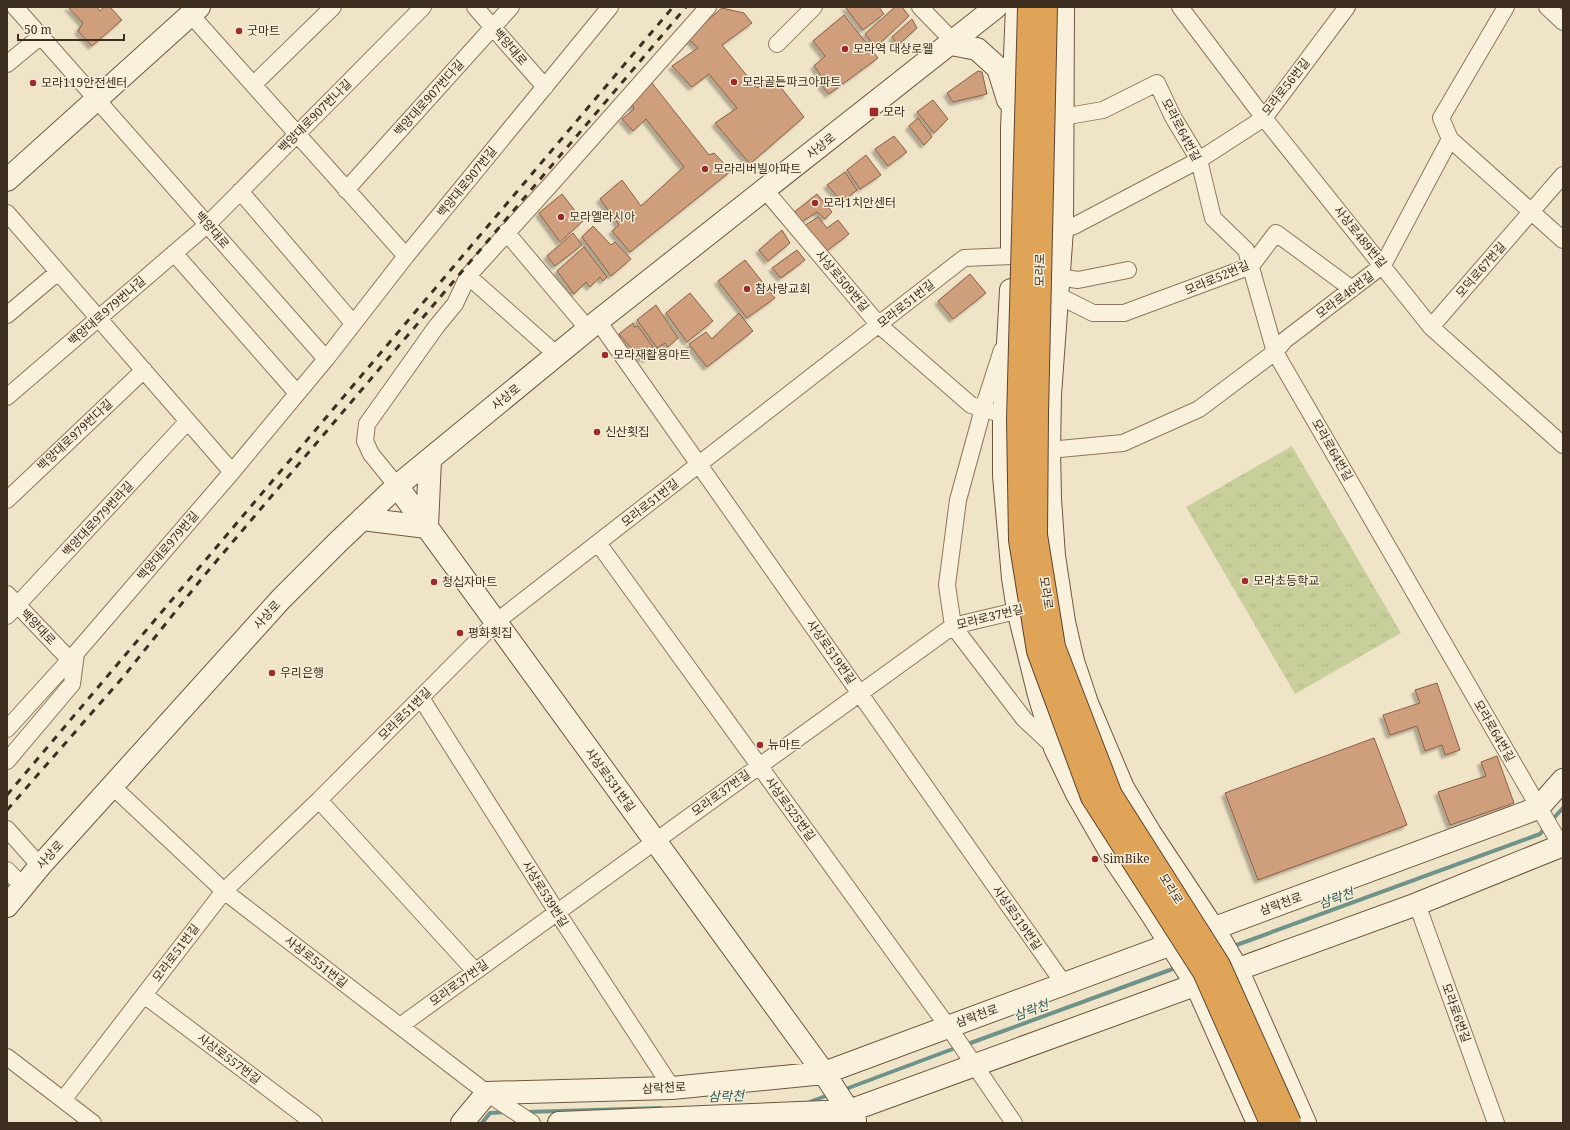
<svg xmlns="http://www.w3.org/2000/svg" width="1570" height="1130" font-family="'Noto Serif','Noto Sans KR',serif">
  <defs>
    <pattern id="grass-tufts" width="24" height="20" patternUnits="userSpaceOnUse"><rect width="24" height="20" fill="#c9cf9b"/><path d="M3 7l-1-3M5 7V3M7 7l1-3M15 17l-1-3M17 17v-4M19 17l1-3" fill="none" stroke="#aeb285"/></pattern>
    <filter id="shadow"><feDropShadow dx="-3.5" dy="3.5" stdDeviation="1" flood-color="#0004"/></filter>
  </defs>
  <rect width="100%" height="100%" fill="#f0e4c8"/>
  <!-- grass -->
  <path fill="url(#grass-tufts)" d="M1292 446 1401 633 1295 694 1186 507Z"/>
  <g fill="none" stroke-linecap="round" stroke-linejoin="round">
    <!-- stream -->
    <path stroke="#6f938a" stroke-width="4" d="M1551 821 1563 808
      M1231 947 1540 834 1546 827
      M965 1045 1178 967
      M843 1090 958 1047
      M807 1103 831 1094
      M525 1112 661 1108
      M482 1123 490 1113 507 1112"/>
  </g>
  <!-- building -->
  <path fill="#cf9f7d" stroke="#8d5f41" filter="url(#shadow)" d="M68 7H97L100 11 104 7H110L122 20 92 46 78 31 83 23Z
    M845 7H879L884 14 863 30Z
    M895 7H902L909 16 876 47 865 34Z
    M722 8 744 13 752 23 722 45 757 88 772 76 804 117 750 164 715 123 737 108 709 74 692 87 672 66 698 48 687 38Z
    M844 15 878 58 829 94 821 85 826 82 814 66 825 56 813 41Z
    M912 19 917 28 898 45 892 37Z
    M978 71 982 72 987 94 953 102 947 93Z
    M652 83 709 155 714 153 731 171 630 252 612 231 619 225 600 199 622 180 641 206 684 167 646 119 633 131 622 119 634 109 632 103Z
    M933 100 948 119 934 133 917 112Z
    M918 118 932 137 924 145 909 126Z
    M894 136 907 152 888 166 875 149Z
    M866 155 881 175 860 189 847 170Z
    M845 172 857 190 842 202 827 185Z
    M562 194 583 221 560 242 539 213Z
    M817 194 832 212 825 219 817 212 800 223 792 214Z
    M818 217 827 228 838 220 849 234 824 253 804 226Z
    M593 226 611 245 615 242 631 259 611 276 582 237Z
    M782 230 790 243 768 261 759 250Z
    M573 233 582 245 555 266 547 256Z
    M584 247 607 277 603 281 600 277 590 287 586 282 574 294 557 271Z
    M797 250 805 260 781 278 772 268Z
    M745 260 775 298 747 318 718 281Z
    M970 274 986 293 953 319 938 301Z
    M690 293 713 321 687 342 666 313Z
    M656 305 678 338 668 347 665 343 657 348 637 320Z
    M739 313 753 331 707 367 689 344 706 332 712 339Z
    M633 323 634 327 638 326 655 350 647 359 643 357 641 359 619 334Z
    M1437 683 1460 750 1445 755 1442 745 1425 751 1417 726 1390 735 1383 715 1420 703 1415 690Z
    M1374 738 1407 825 1258 880 1225 793Z
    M1497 756 1514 803 1450 825 1438 792 1486 776 1481 762Z"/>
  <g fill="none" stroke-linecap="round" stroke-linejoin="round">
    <!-- street casing -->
    <g stroke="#8d765c" stroke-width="18">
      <path id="street" d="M15 7 326 359
        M475 7 545 87
        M920 7 953 41
        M1180 7 1264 118 1431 327 1563 445
        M1547 7 1563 22
        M191 15 406 256
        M777 44 814 7
        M7 64 41 36
        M253 85 333 7
        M1062 117 1103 110 1157 83 1173 117 1199 160 1213 218 1246 250 1275 352 1563 849
        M1450 139 1563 240
        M346 190 511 7
        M765 190 879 325 971 405 994 412
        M240 191 353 323
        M7 213 232 472
        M1062 230 1074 226 1199 160 1264 118 1347 7
        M506 232 588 329
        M174 253 297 393
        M468 276 557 355
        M1058 277 1078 280 1128 270
        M1057 295 1093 313H1124L1251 266 1276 233 1352 289
        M7 315 58 272
        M598 321 1064 984
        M1431 327 1563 175
        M1002 350 983 409 958 500 947 585 953 626 1024 719 1055 748
        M7 397 207 225 423 7
        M1049 450 1123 443 1199 409 1275 352 1285 340 1383 265 1450 139 1441 118 1506 7
        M397 486 371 454 365 441 367 424 436 327 455 304 468 276 553 182 708 7
        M7 500 144 370
        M598 543 954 1035 1014 1123
        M7 594 70 660
        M7 616 188 421
        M421 698 557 912 672 1088
        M7 729 76 653 232 472 326 359 406 256 610 7
        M7 761 72 684 76 653
        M112 786 224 891 487 1093 532 1123
        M319 800 475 971
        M7 829 40 866
        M7 870 23 886
        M1417 904 1496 1123
        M144 995 314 1123
        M400 1026 953 626 1028 608
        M7 1057 93 1123
        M63 1100 224 891 319 800 496 622 964 258 1012 256"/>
    </g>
    <!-- secondary casing -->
    <g stroke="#6f573f" stroke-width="24">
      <path id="secondary" d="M1063 7 1062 230 1050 395 1049 450 1050 499 1054 556 1064 622 1073 661 1087 703 1123 788 1150 833 1217 934 1237 969 1305 1123
        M951 44 977 49 998 68 1008 100
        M7 180 199 7
        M1012 252V128L1017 7
        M1011 290 1004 416V476L1013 578 1018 610 1039 695 1055 748 1077 794 1112 855 1151 913 1196 984 1258 1123
        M397 486 824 1073 855 1121
        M362 519 427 527 430 459
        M7 906 40 866 281 599 338 542 397 486 598 321 996 7
        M462 1123 487 1093 672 1088 824 1073 1538 808 1563 780
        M559 1123 849 1111 1417 904 1563 845"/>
    </g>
    <!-- street -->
    <use href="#street" stroke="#faf1dc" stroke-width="16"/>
    <!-- secondary -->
    <use href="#secondary" stroke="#faf1dc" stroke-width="22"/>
    <!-- rail -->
    <path stroke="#3d2e20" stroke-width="3" stroke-dasharray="7 7" stroke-linecap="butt" d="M7 795 673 7
      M7 810 124 676 203 577 686 7"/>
    <!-- highway-bridge casing -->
    <g stroke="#5b4430" stroke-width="24" stroke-linecap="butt">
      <path id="highway-bridge" d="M1029 7 1018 420 1020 540 1038 651 1092 797 1204 972 1271 1123
        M1046 7 1037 414 1036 535 1054 647 1111 795 1219 965 1290 1123"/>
    </g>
    <!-- highway-bridge -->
    <use href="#highway-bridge" stroke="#e0a458" stroke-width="22"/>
  </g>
  <!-- markers -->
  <g fill="#9e2a2b" stroke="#f7eed8" stroke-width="1.5">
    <circle cx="239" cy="31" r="4"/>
    <circle cx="845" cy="49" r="4"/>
    <circle cx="734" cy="82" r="4"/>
    <circle cx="33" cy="83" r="4"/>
    <rect x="869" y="107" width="10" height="10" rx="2"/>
    <circle cx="705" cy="169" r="4"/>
    <circle cx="815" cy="203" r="4"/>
    <circle cx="561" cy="217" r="4"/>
    <circle cx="747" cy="289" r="4"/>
    <circle cx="605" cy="355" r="4"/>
    <circle cx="597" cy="432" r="4"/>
    <circle cx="1245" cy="581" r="4"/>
    <circle cx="434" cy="582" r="4"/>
    <circle cx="460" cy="633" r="4"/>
    <circle cx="272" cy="673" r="4"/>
    <circle cx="760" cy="745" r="4"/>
    <circle cx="1095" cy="859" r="4"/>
  </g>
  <g text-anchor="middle" stroke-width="3" stroke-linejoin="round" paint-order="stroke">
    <!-- poi labels -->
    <g font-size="12" fill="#3d2e20" stroke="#f7eed8" text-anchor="start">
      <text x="247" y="35">굿마트</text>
      <text x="853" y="53">모라역 대상로웰</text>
      <text x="742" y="86">모라골든파크아파트</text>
      <text x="41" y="87">모라119안전센터</text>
      <text x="883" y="116">모라</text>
      <text x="713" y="173">모라리버빌아파트</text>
      <text x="823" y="207">모라1치안센터</text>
      <text x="569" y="221">모라엘라시아</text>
      <text x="755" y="293">참사랑교회</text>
      <text x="613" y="359">모라재활용마트</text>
      <text x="605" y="436">신산횟집</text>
      <text x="1253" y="585">모라초등학교</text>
      <text x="442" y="586">청십자마트</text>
      <text x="468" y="637">평화횟집</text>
      <text x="280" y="677">우리은행</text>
      <text x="768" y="749">뉴마트</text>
      <text x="1103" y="863">SimBike</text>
    </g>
    <!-- street labels -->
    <g font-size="12" fill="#3d2e20" stroke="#f7eed8">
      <text transform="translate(510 47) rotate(49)" y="4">백양대로</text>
      <text transform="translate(1286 87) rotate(-52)" y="4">모라로56번길</text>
      <text transform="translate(429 98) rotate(-48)" y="4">백양대로907번다길</text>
      <text transform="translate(315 116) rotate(-45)" y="4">백양대로907번나길</text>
      <text transform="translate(1181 130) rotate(62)" y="4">모라로64번길</text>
      <text transform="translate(821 146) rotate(-38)" y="4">사상로</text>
      <text transform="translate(467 182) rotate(-51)" y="4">백양대로907번길</text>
      <text transform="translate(212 230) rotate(49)" y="4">백양대로</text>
      <text transform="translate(1360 237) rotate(51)" y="4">사상로489번길</text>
      <text transform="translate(1040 270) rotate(-89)" y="4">모라로</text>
      <text transform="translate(1481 270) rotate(-49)" y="4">모덕로67번길</text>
      <text transform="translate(1217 278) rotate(-23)" y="4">모라로52번길</text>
      <text transform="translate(842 281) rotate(50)" y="4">사상로509번길</text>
      <text transform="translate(1345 295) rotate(-37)" y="4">모라로46번길</text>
      <text transform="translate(906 304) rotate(-38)" y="4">모라로51번길</text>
      <text transform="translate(107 311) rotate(-41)" y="4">백양대로979번나길</text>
      <text transform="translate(506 397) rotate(-39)" y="4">사상로</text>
      <text transform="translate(75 435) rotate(-43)" y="4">백양대로979번다길</text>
      <text transform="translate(1332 450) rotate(60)" y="4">모라로64번길</text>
      <text transform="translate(650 503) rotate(-38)" y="4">모라로51번길</text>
      <text transform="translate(98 519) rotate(-47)" y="4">백양대로979번라길</text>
      <text transform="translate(168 546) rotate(-49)" y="4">백양대로979번길</text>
      <text transform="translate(1046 593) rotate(81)" y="4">모라로</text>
      <text transform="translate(267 615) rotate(-48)" y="4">사상로</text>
      <text transform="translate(990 617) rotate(-14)" y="4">모라로37번길</text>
      <text transform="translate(38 627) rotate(46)" y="4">백양대로</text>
      <text transform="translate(831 652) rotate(55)" y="4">사상로519번길</text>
      <text transform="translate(405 714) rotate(-45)" y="4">모라로51번길</text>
      <text transform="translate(1494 731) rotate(60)" y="4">모라로64번길</text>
      <text transform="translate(610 780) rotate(54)" y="4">사상로531번길</text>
      <text transform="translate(721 793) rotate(-36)" y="4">모라로37번길</text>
      <text transform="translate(790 809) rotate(54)" y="4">사상로525번길</text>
      <text transform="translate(50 855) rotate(-48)" y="4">사상로</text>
      <text transform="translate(1171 889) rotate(58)" y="4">모라로</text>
      <text transform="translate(545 894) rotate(58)" y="4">사상로539번길</text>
      <text transform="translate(1281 904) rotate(-20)" y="4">삼락천로</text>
      <text transform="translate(1017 918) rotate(55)" y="4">사상로519번길</text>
      <text transform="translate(176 953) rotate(-53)" y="4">모라로51번길</text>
      <text transform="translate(316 962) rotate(38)" y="4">사상로551번길</text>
      <text transform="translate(459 983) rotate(-36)" y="4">모라로37번길</text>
      <text transform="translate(1456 1013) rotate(70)" y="4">모라로6번길</text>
      <text transform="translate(977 1016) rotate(-20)" y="4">삼락천로</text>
      <text transform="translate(229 1059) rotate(37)" y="4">사상로557번길</text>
      <text transform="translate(664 1088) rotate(-3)" y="4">삼락천로</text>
    </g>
    <!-- water labels -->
    <g font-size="13" font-style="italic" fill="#2f5d5a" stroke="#f7eed8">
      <text transform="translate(1336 898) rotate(-20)" y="5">삼락천</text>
      <text transform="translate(1031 1010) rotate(-20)" y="5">삼락천</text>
      <text transform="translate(726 1096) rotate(-2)" y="5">삼락천</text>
    </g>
  </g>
  <!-- border -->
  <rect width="1570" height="1130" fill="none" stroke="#3d2e20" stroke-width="16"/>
  <!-- scale -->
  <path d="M18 34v6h106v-6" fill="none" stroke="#3d2e20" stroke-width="2"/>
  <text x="24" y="34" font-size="12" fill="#3d2e20" stroke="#f7eed8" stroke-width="3" paint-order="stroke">50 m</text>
</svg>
